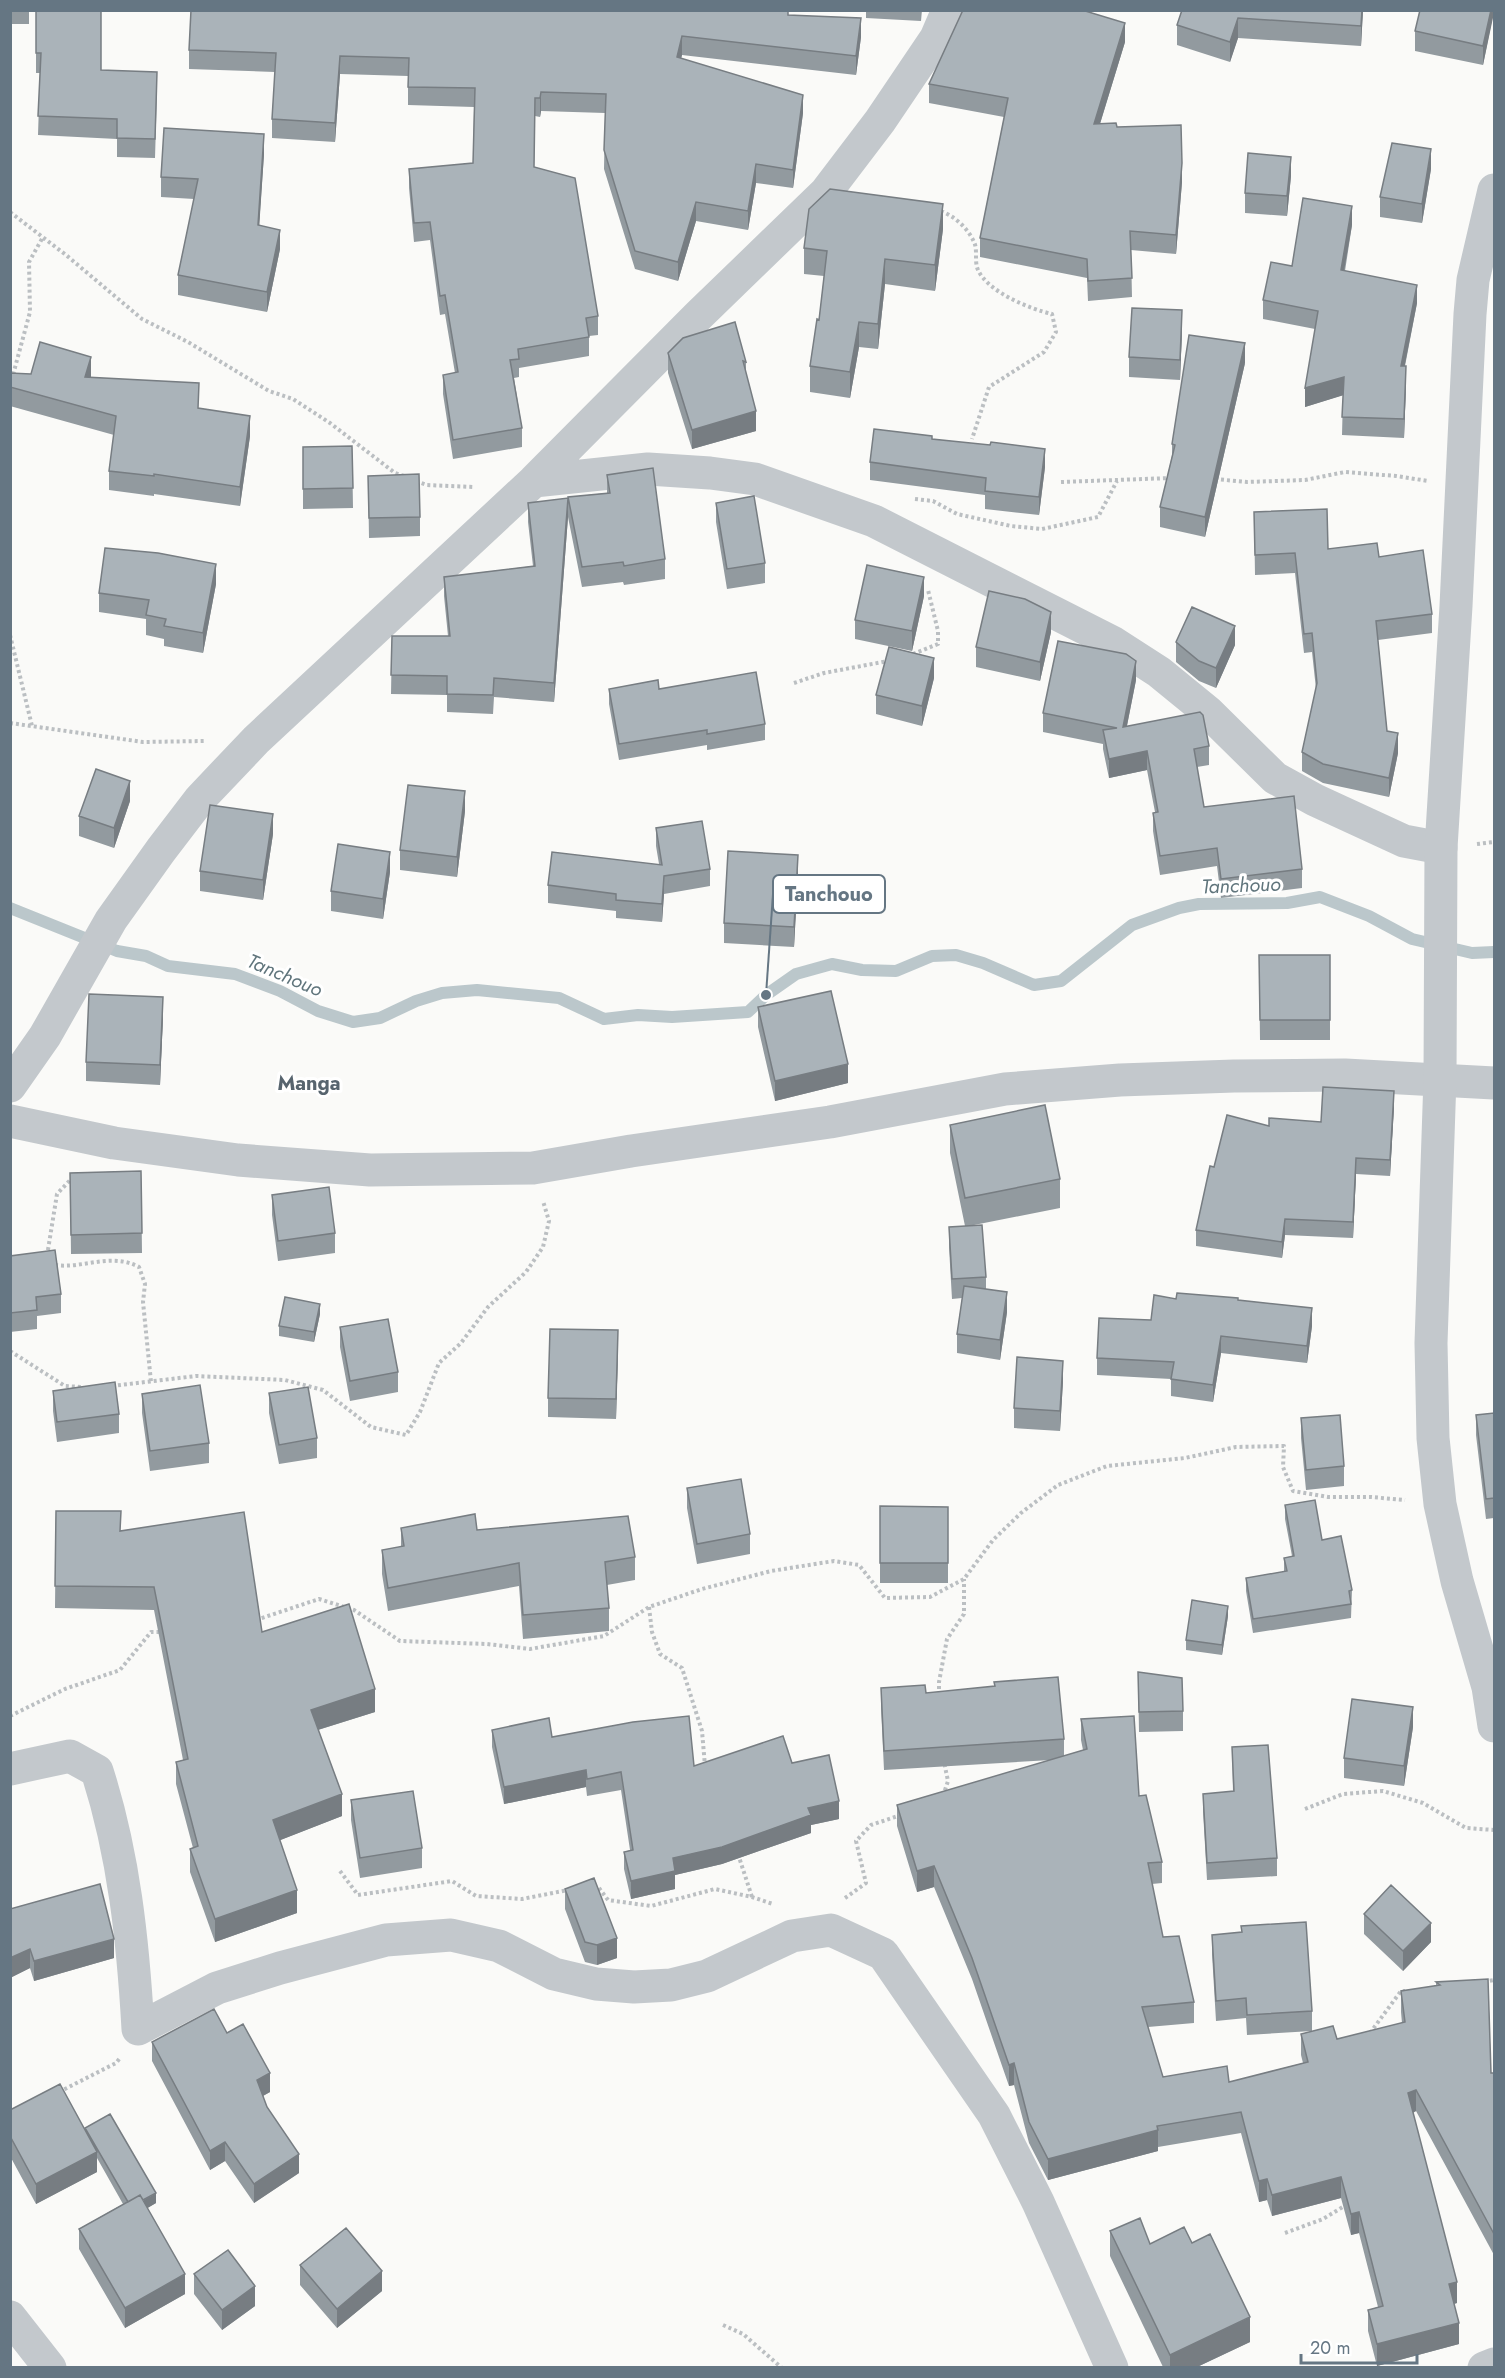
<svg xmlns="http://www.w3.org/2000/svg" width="1505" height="2378" font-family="Jost,sans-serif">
  <rect width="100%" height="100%" fill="#fafaf8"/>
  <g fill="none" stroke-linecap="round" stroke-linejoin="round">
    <!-- stream -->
    <path stroke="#bbc7cb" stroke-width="12" d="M10 908 117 951 146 956 168 966 235 974 280 991 318 1011 353 1022 380 1018 416 1001 442 993 477 990 559 998 604 1019 638 1015 672 1017 748 1012 766 995 796 974 832 964 862 970 896 971 932 956 956 955 983 963 1034 985 1061 981 1132 925 1179 908 1199 904 1287 903 1320 897 1369 916 1412 939 1472 953 1494 952"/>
    <!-- path -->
    <path stroke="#bbbfc2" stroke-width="4" stroke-dasharray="3 3" stroke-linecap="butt" d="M941 211C954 216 968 228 974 242 978 250 974 261 978 270 988 292 1030 309 1052 314L1056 332 1044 352 989 387 972 439
      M10 212 66 255 142 319 188 342 269 391 293 399 330 423 395 473 404 476
      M10 386 30 312 29 262 43 237
      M1215 479 1247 482 1305 480 1345 472 1396 476 1428 481
      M416 481 427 485 474 487
      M1061 482 1171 478
      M915 499 933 501 957 514 1011 526 1042 529 1098 517 1117 481
      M10 635 32 726
      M913 654 938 644V631L928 590
      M794 683 824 673 888 661
      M10 723 143 742 204 741
      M1477 844 1494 842
      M47 1256 57 1194 73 1177
      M55 1265C83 1269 111 1252 139 1267L145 1284 143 1302 151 1382
      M10 1351 65 1386 83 1387
      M112 1386 196 1376 285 1380 323 1390 371 1427 406 1435 420 1412 439 1363 461 1343 488 1307 526 1272 543 1247 549 1221 543 1201
      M649 1607 652 1632 660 1654 682 1668 702 1731 705 1766
      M256 1620 319 1599 354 1610 400 1641 487 1644 530 1649 604 1636 649 1607 702 1589 771 1571 834 1561 859 1565 885 1598 930 1597 964 1579 993 1540 1021 1513 1058 1485 1107 1466 1185 1458 1236 1447 1284 1446 1283 1467 1293 1491 1328 1497H1371L1405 1500
      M939 1695V1682L947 1639 964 1614V1579
      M10 1716 65 1689 120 1670 151 1632H162
      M943 1796 948 1781 944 1762
      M1305 1809 1343 1794 1383 1791 1423 1803 1466 1828 1494 1830
      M738 1854 752 1897
      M340 1871 358 1895 452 1881 476 1896 522 1899 568 1890
      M593 1888H599L608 1900 651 1906 715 1889 752 1897 773 1904
      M845 1898 866 1883 856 1841 871 1825 901 1815
      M1484 1982 1494 1980
      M1370 2033 1401 1991H1405
      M59 2092 116 2063 120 2058
      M1285 2233 1323 2219 1346 2205
      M723 2325 743 2334 782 2368"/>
    <!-- minor -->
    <path stroke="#c3c8cc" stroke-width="33" d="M534 481 648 469 710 473 755 479 874 521 1114 643 1159 672 1208 712 1275 778 1315 800 1404 841 1441 848
      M10 1086 45 1036 111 920 161 850 200 799 256 740 534 481 698 316 826 192 880 121 936 38 948 10
      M10 1121 114 1143 238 1160 370 1170 533 1168 631 1151 830 1122 1005 1089 1120 1080 1234 1076 1345 1075 1494 1083
      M10 1769 70 1756 97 1771C124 1855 133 1941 138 2029L217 1988 280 1968 386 1940 451 1935 499 1946 554 1974 596 1984 634 1987 671 1985 707 1976 792 1936 831 1930 883 1954 994 2115 1038 2202 1112 2368
      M1484 2368 1494 2364"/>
    <!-- tertiary -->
    <path stroke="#c3c8cc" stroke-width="33" d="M1494 190 1473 280 1470 314 1456 606 1441 848 1440 1078 1431 1343 1433 1438 1440 1504 1457 1581 1488 1687 1494 1726
      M10 2317 50 2368"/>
  </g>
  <!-- wall -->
  <path fill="#929a9f" d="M10 10H29V24H10Z
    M36 10 101 70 157 91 155 158 117 157V139L38 135 40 73H36Z
    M866 10H922L921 21 866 18Z
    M1182 10H1363L1361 46 1238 38 1230 62 1177 45V25Z
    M1494 10 1483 65 1415 51V31Z
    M408 11 788 15 861 37 856 75 682 55 681 58 803 113 793 188 756 183 748 230 696 221 678 281 635 269 604 169 605 113 541 111 540 117 535 116 534 168 598 316V335L589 336V356L519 368V377L514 378 522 428V447L453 459 443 394V375L455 373 445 314 440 315 430 240 414 242 409 188V169L473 163 474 107 408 105V76L340 74 335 142 272 138V119L275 72 189 69V50Z
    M1125 42 1100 124 1117 127 1182 182 1176 254 1131 250 1132 297 1088 301 1087 278 980 257V238L1004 117 929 103V84Z
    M264 154 259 226 280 249 267 312 178 295V275L194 199 161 197V177Z
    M1431 169 1422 223 1380 217V197Z
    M1291 176 1287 216 1245 213V193Z
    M1352 225 1345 271 1417 303 1405 366 1406 384 1404 438 1342 435 1343 395 1305 407 1315 329 1263 319V300L1292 266Z
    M943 229 935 291 885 284 878 349 859 347 850 398 810 392V366L819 320 824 276 804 274V248Z
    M1182 330 1180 380 1129 377V357Z
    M668 353 746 362V374L756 431 692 449 668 373Z
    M1245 363 1205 537 1160 527V507L1172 456V444Z
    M10 373 90 377 199 408 250 436 240 506 154 494V496L109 490V471L114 435 10 406Z
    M932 439 1045 467 1039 515 985 509V495L870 480V462Z
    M352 446 353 508 303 509V447Z
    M607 475 665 559V579L624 585 623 582 582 587 568 517V497L607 493Z
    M368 476 420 517V536L369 538Z
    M528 503 568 517 554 702 494 697 493 714 447 712V695L391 694 392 636H448L444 596V577L533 566 528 522Z
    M716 503 765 563V583L727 589 716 522Z
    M1254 512 1328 549 1379 557 1432 614V633L1378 640 1387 731 1398 753 1389 797 1323 783 1302 771V752L1316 689 1312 652 1304 653 1295 573 1255 575Z
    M216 584 203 653 164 646V639L146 635V619L99 612V593Z
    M924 596 912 651 855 639V620Z
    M1051 632 1040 681 976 667V647Z
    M1176 642 1235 645 1216 688 1199 681 1176 662Z
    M934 678 922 726 876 714V695Z
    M1136 680 1127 726 1209 746V765L1197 767 1204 807 1302 869V888L1221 898 1217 866 1160 875 1153 831V813L1155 812 1147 770 1109 778 1103 749V744L1043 732V713Z
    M609 689H659L765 724V740L707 750V745L619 760 609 704Z
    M130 801 114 848 79 836V816Z
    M465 811 457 877 400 870V850Z
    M656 828 710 869V886L664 894 662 922 616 918V911L548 903V885L659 864 656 846Z
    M273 834 263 900 200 891V871Z
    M390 872 383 919 331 911V891Z
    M798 874 794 947 724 943V923Z
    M1259 955H1330V1040H1260Z
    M758 1007 848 1083 775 1101 758 1027Z
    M163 1017 160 1085 86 1081V1062Z
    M1394 1107 1390 1176 1356 1174 1353 1238 1285 1235 1282 1258 1196 1246V1230L1214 1167 1269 1126 1321 1122Z
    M950 1125 1060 1179V1208L974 1225 986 1277V1289L1007 1312 1000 1360 957 1353V1334L962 1298 952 1299 949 1247V1227L965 1226 950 1153Z
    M141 1171 142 1253 71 1254 70 1173Z
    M272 1195 335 1233V1253L278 1261 272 1215Z
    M10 1256 61 1294V1313L37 1316V1329L10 1332Z
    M1176 1299 1238 1300 1312 1326 1307 1363 1221 1353 1213 1402 1171 1396V1379L1097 1375V1358L1151 1320Z
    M320 1314 314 1342 279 1336V1326Z
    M340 1327 398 1372V1392L350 1401 340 1347Z
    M618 1350 616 1419 548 1417V1398Z
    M1063 1381 1060 1431 1014 1428V1408Z
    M53 1391 119 1414V1433L57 1442 53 1411Z
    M269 1393 317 1438V1458L279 1464 269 1413Z
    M142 1394 209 1443V1463L150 1471 142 1413Z
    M1494 1413V1518L1486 1519 1476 1435V1415Z
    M1301 1418 1344 1466V1486L1306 1490 1301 1438Z
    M687 1488 750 1534V1554L697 1564 687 1508Z
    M1285 1505 1322 1540 1352 1590 1351 1618 1253 1633 1246 1591V1578L1284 1572V1558L1292 1556 1285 1519Z
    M880 1506 948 1507V1583H880Z
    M56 1511 121 1531 375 1712 318 1730 342 1816 280 1840 297 1913 215 1942 190 1872V1849L193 1848 176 1784V1762L183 1760 154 1610 55 1608Z
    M401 1528 477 1530 635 1557V1580L607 1585 609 1608V1631L523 1639 519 1586 388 1611 382 1574V1550L401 1547Z
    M1228 1616 1222 1655 1186 1650V1640Z
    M1138 1672 1183 1711V1731L1139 1732Z
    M881 1688 926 1693 1064 1739V1756L1083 1750 1081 1740V1719L1139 1796 1162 1862V1883L1152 1884 1163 1937 1194 2002V2023L1148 2027 1163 2077 1229 2082 1303 2063 1301 2055V2034L1337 2039 1402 2023 1401 2012V1991L1436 1986V1982L1488 1979 1491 2073H1494V2255L1416 2111 1413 2113 1457 2303 1454 2304 1459 2344 1377 2366 1368 2331V2310L1378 2307 1359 2233 1351 2235 1341 2198 1272 2216 1267 2200 1259 2202 1241 2133 1158 2147V2151L1048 2180 1029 2143 1014 2085 1009 2086 972 1979 934 1887 917 1892 897 1826V1805L1051 1760 884 1770 881 1707Z
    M1413 1727 1404 1786 1344 1778V1758Z
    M492 1730 552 1737 694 1766 792 1763 839 1819 811 1825V1833L722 1864 675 1875V1889L631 1899 624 1869V1852L630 1850 621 1790 587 1796 586 1787 504 1804 492 1747Z
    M1232 1747 1277 1858V1876L1207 1880 1203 1811V1794L1233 1792Z
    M351 1800 422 1848V1868L360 1878 351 1820Z
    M565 1889 617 1958 597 1965 585 1962 565 1909Z
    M10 1909 114 1958 34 1981 30 1968 10 1978Z
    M1364 1914 1431 1942 1403 1971 1364 1934Z
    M1212 1935 1312 2011V2031L1247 2035 1246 2018 1216 2021 1212 1954Z
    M227 2033 270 2092 263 2096 267 2107 299 2173 254 2203 225 2161 210 2170 152 2061V2042Z
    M10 2110 85 2131V2128L156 2203 147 2208 185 2294 125 2328 79 2249V2229L123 2204 97 2158V2172L36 2204 10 2156Z
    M1110 2231 1150 2244 1192 2243 1250 2342 1197 2367H1163L1110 2256Z
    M300 2265 382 2291 337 2328 300 2285Z
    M194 2274 255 2306 222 2330 194 2294Z"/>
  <!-- shaded-wall -->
  <path fill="#777d82" d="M1362 10H1363L1361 46V26Z
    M1491 10H1494V13L1483 65V46Z
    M861 18V37L856 75V56Z
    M1238 18V38L1230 62V42Z
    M1125 23V42L1094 143V124Z
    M682 36V55L677 75V57Z
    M340 56V74L335 142V123Z
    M541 92V111L540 117V98Z
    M803 95V113L793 188V170Z
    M264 134V154L258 245V225Z
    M1431 149V169L1422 223V204Z
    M1291 157V176L1287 216V196Z
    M1182 163V182L1176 254V235Z
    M756 164V183L748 230V211Z
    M696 202V221L678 281V262Z
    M943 204V229L935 291V265Z
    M1352 206V225L1341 288V270Z
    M280 230V249L267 312V292Z
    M885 259V284L878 349V324Z
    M1417 285V303L1401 384V366Z
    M1182 310V330L1180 380V360Z
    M859 322V347L850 398V372Z
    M1245 343V363L1205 537V517Z
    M91 357V377L85 397V377Z
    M1406 366V384L1404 438V419Z
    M1344 377V395L1305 407V388Z
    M756 411V431L692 449V430Z
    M250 416V436L240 506V487Z
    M1045 449V467L1039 515V497Z
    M568 498V517L554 702V683Z
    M216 564V584L203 653V633Z
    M924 577V596L912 651V631Z
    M1051 612V632L1040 681V662Z
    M1235 626V645L1216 688V668Z
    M934 658V678L922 726V706Z
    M1136 661V680L1123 745V727Z
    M1398 733V753L1389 797V778Z
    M1147 751V770L1109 778V759Z
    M130 781V801L114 848V828Z
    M465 791V811L457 877V857Z
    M273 814V834L263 900V880Z
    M390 852V872L383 919V899Z
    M798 855V874L794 947V927Z
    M664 876V894L662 922V904Z
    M163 997V1017L160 1085V1065Z
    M848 1064V1083L775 1101V1081Z
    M1394 1091V1107L1390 1176V1160Z
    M1356 1158V1174L1353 1238V1222Z
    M1285 1219V1235L1282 1258V1242Z
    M1007 1292V1312L1000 1360V1340Z
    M320 1304V1314L314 1342V1332Z
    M1312 1308V1326L1307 1363V1346Z
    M618 1330V1350L616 1419V1399Z
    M1221 1336V1353L1213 1402V1385Z
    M1063 1361V1381L1060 1431V1411Z
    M1228 1606V1616L1222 1655V1645Z
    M375 1689V1712L311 1732V1710Z
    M1413 1707V1727L1404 1786V1766Z
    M586 1770V1787L504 1804V1787Z
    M342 1794V1816L273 1843V1820Z
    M839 1801V1819L811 1825V1833L722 1864 675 1875V1889L631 1899V1881L673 1858 808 1808Z
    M934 1866V1887L917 1892V1871Z
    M297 1890V1913L215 1942V1919Z
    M1431 1923V1942L1403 1971V1951Z
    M617 1938V1958L597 1965V1945Z
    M114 1939V1958L34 1981V1961Z
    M30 1949V1968L10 1978V1958Z
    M1014 2063V2085L1009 2086V2065Z
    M270 2073V2092L257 2099V2080Z
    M1416 2090V2111L1408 2115V2093Z
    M1158 2130V2151L1048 2180V2159Z
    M225 2142V2161L210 2170V2151Z
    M97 2152V2172L36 2204V2184Z
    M299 2154V2173L254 2203V2184Z
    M1341 2177V2198L1272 2216V2195Z
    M1267 2179V2200L1259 2202V2181Z
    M156 2193V2203L131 2218V2208Z
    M1359 2212V2233L1351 2235V2214Z
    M382 2271V2291L337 2328V2309Z
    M185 2274V2294L125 2328V2308Z
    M1457 2282V2303L1449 2305V2284Z
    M255 2286V2306L222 2330V2310Z
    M1250 2317V2342L1197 2367H1170V2355Z
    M1459 2323V2344L1377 2366V2344Z"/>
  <!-- building -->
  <path fill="#aab3b9" stroke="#777d82" stroke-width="1.5" d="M36 10H101V70L157 72 155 139 117 138V119L38 116 41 53H36Z
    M191 10 408 11V10H775L788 11V15L861 18 856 56 682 36 677 57 803 95 793 170 756 164 748 211 696 202 678 262 635 251 604 150 606 94 541 92 540 98H535L534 167 575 178 598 316 586 318 589 337 518 349 519 359 510 360 522 428 453 440 443 375 458 372 445 295 440 296 430 222 414 223 409 169 473 163 475 88 408 87 409 58 340 56 335 123 272 119 276 53 189 50Z
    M963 10H1082L1125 23 1094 124 1116 123 1117 127 1181 125 1182 163 1176 235 1130 231 1132 278 1088 281 1087 259 980 238 1008 98 929 84Z
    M1182 10H1362L1361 26 1238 18 1230 42 1177 25Z
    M1420 10H1491L1483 46 1415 31Z
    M164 128 264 134 258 225 280 230 267 292 178 275 198 179 161 177Z
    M1392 143 1431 149 1422 204 1380 197Z
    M1248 153 1291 157 1287 196 1245 193Z
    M830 189 943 204 935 265 885 259 878 324 859 322 850 372 810 366 817 319 819 320 827 251 804 248 809 209Z
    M1303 198 1352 206 1341 270 1417 285 1401 366H1406L1404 419 1342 417 1344 377 1305 388 1318 311 1263 300 1271 262 1292 266Z
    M1132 308 1182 310 1180 360 1129 357Z
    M735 322 746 362 743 361 756 411 692 430 668 353 683 338Z
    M1189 335 1245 343 1205 517 1160 507 1175 445 1172 444Z
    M40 342 91 357 85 377 199 383 198 408 250 416 240 487 154 474V476L109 471 116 416 10 387V373L31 374Z
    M874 429 932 436V439L990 445 991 442 1045 449 1039 497 985 491 986 478 870 462Z
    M352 446 353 488 303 489V447Z
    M653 468 665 559 624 566 623 562 582 567 568 497 610 493 607 475Z
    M419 474 420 517 369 518 368 476Z
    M754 496 765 563 727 569 716 503Z
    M568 498 554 683 494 678 493 695 447 694V676L391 675 392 636H450L444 577 535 566 528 503Z
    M1327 509 1328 549 1377 543 1379 557 1423 550 1432 614 1376 621 1387 731 1398 733 1389 778 1323 764 1302 752 1317 683 1312 633 1304 634 1295 553 1255 555 1254 512Z
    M105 548 158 553 216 564 203 633 164 626 166 619 146 615 149 600 99 593Z
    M867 565 924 577 912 631 855 620Z
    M989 591 1025 599 1051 612 1040 662 976 647Z
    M1192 607 1235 626 1216 668 1199 661 1176 642Z
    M1058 641 1126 654 1136 661 1123 727 1200 712 1203 715 1209 746 1194 749 1204 807 1294 796 1302 869 1221 879 1217 848 1160 856 1153 813 1158 812 1147 751 1109 759 1103 730 1117 728 1043 713Z
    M889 647 934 658 922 706 876 695Z
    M756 672 765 724 707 734V730L619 744 609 689 658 680 659 689Z
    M96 769 130 781 114 828 79 816Z
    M408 785 465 791 457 857 400 850Z
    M210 805 273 814 263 880 200 871Z
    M702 821 710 869 664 876 662 904 616 900V894L548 885 552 852 662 865 656 828Z
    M338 844 390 852 383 899 331 891Z
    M728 851 798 855 794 927 724 923Z
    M1259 955H1330V1020H1260Z
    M831 991 848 1064 775 1081 758 1007Z
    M89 994 163 997 160 1065 86 1062Z
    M1323 1087 1394 1091 1390 1160 1356 1158 1353 1222 1285 1219 1282 1242 1196 1230 1210 1166 1214 1167 1227 1115 1269 1126V1118L1321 1122Z
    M1045 1105 1060 1179 965 1198 950 1125Z
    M141 1171 142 1233 71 1235 70 1173Z
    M329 1187 335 1233 278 1241 272 1195Z
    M982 1225 986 1277 952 1279 949 1227Z
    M55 1250 61 1294 36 1297 37 1310 10 1313V1256Z
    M964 1286 1007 1292 1000 1340 957 1334Z
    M1177 1293 1238 1298V1300L1312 1308 1307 1346 1221 1336 1213 1385 1171 1379 1174 1362 1097 1358 1099 1318 1151 1320 1154 1295 1176 1299Z
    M285 1297 320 1304 314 1332 279 1326Z
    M388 1319 398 1372 350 1381 340 1327Z
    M550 1329 618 1330 616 1399 548 1398Z
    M1017 1357 1063 1361 1060 1411 1014 1408Z
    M115 1382 119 1414 57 1422 53 1391Z
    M200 1385 209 1443 150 1451 142 1394Z
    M308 1387 317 1438 279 1445 269 1393Z
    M1494 1413V1498L1486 1499 1476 1415Z
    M1340 1415 1344 1466 1306 1470 1301 1418Z
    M741 1479 750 1534 697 1544 687 1488Z
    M1315 1500 1322 1540 1341 1536 1352 1590 1349 1591 1351 1604 1253 1619 1246 1578 1287 1571 1284 1558 1294 1556 1285 1505Z
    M880 1506 948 1507V1563H880Z
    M56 1511H121L120 1531 244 1512 262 1632 349 1604 375 1689 311 1710 342 1794 273 1820 297 1890 215 1919 190 1849 198 1846 176 1762 188 1759 154 1587 55 1586Z
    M475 1514 477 1530 628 1516 635 1557 605 1562 609 1608 523 1615 519 1563 388 1588 382 1550 404 1546 401 1528Z
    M1192 1600 1228 1606 1222 1645 1186 1640Z
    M1138 1672 1182 1678 1183 1711 1139 1712Z
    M1058 1677 1064 1739 884 1751 881 1688 925 1685 926 1693 995 1686 994 1682Z
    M1352 1699 1413 1707 1404 1766 1344 1758Z
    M689 1716 694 1766 783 1736 792 1763 829 1755 839 1801 808 1808 811 1815 722 1847 673 1858 675 1871 631 1881 624 1852 633 1850 621 1772 587 1779 586 1770 504 1787 492 1730 549 1718 552 1737 633 1722Z
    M1134 1716 1139 1796 1146 1795 1162 1862 1148 1863 1163 1937 1179 1936 1194 2002 1142 2007 1163 2077 1227 2066 1229 2082 1308 2062 1301 2034 1333 2026 1337 2039 1405 2022 1401 1991 1440 1985 1436 1982 1488 1979 1491 2073H1494V2234L1416 2090 1408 2093 1457 2282 1449 2284 1459 2323 1377 2344 1368 2310 1383 2306 1359 2212 1351 2214 1341 2177 1272 2195 1267 2179 1259 2181 1241 2112 1157 2126 1158 2130 1048 2159 1029 2122 1014 2063 1009 2065 972 1958 934 1866 917 1871 897 1805 1087 1749 1081 1719Z
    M1268 1745 1277 1858 1207 1863 1203 1794 1234 1791 1232 1747Z
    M413 1791 422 1848 360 1858 351 1800Z
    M594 1878 617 1938 597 1945 585 1942 565 1889Z
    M100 1884 114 1939 34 1961 30 1949 10 1958V1909Z
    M1391 1885 1431 1923 1403 1951 1364 1914Z
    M1306 1922 1312 2011 1247 2015 1246 1998 1216 2001 1212 1935 1242 1932 1241 1926Z
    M214 2009 227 2033 243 2024 270 2073 257 2080 267 2107 299 2154 254 2184 225 2142 210 2151 152 2042Z
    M60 2084 97 2152 36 2184 10 2136V2110Z
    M110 2114 156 2193 143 2200 140 2195 128 2202 85 2128Z
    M140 2195 185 2274 125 2308 79 2229Z
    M1140 2218 1150 2244 1184 2227 1192 2243 1210 2234 1250 2317 1170 2355 1110 2231Z
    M346 2228 382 2271 337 2309 300 2265Z
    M228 2250 255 2286 222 2310 194 2274Z"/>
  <g text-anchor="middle" stroke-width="6" stroke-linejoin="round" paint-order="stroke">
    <!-- water labels -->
    <g font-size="20" font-style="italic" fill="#60757c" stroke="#fff">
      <text transform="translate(1241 885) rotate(-2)" y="7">Tanchouo</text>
      <text transform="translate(285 975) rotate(23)" y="7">Tanchouo</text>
    </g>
    <!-- neighbourhood labels -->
    <g font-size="20" font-weight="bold" fill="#57646e" stroke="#fff">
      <text x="309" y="1090">Manga</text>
    </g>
  </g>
  <!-- callouts -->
  <path fill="none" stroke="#657683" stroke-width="2" d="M766 995L773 894"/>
  <circle fill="#657683" stroke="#fff" stroke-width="2" cx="766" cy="995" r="6"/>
  <rect fill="#fff" stroke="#657683" stroke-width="2" x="773" y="875" width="112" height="38" rx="6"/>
  <g font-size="20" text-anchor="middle" font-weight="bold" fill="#657683">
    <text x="829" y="901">Tanchouo</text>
  </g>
  <!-- border -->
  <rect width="1505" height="2378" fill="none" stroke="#657683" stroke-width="24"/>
  <!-- scale -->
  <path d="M1301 2354v9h116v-9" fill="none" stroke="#657683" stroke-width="3"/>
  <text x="1310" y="2354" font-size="18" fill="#657683" stroke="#ffffff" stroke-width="4.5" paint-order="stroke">20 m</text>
</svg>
